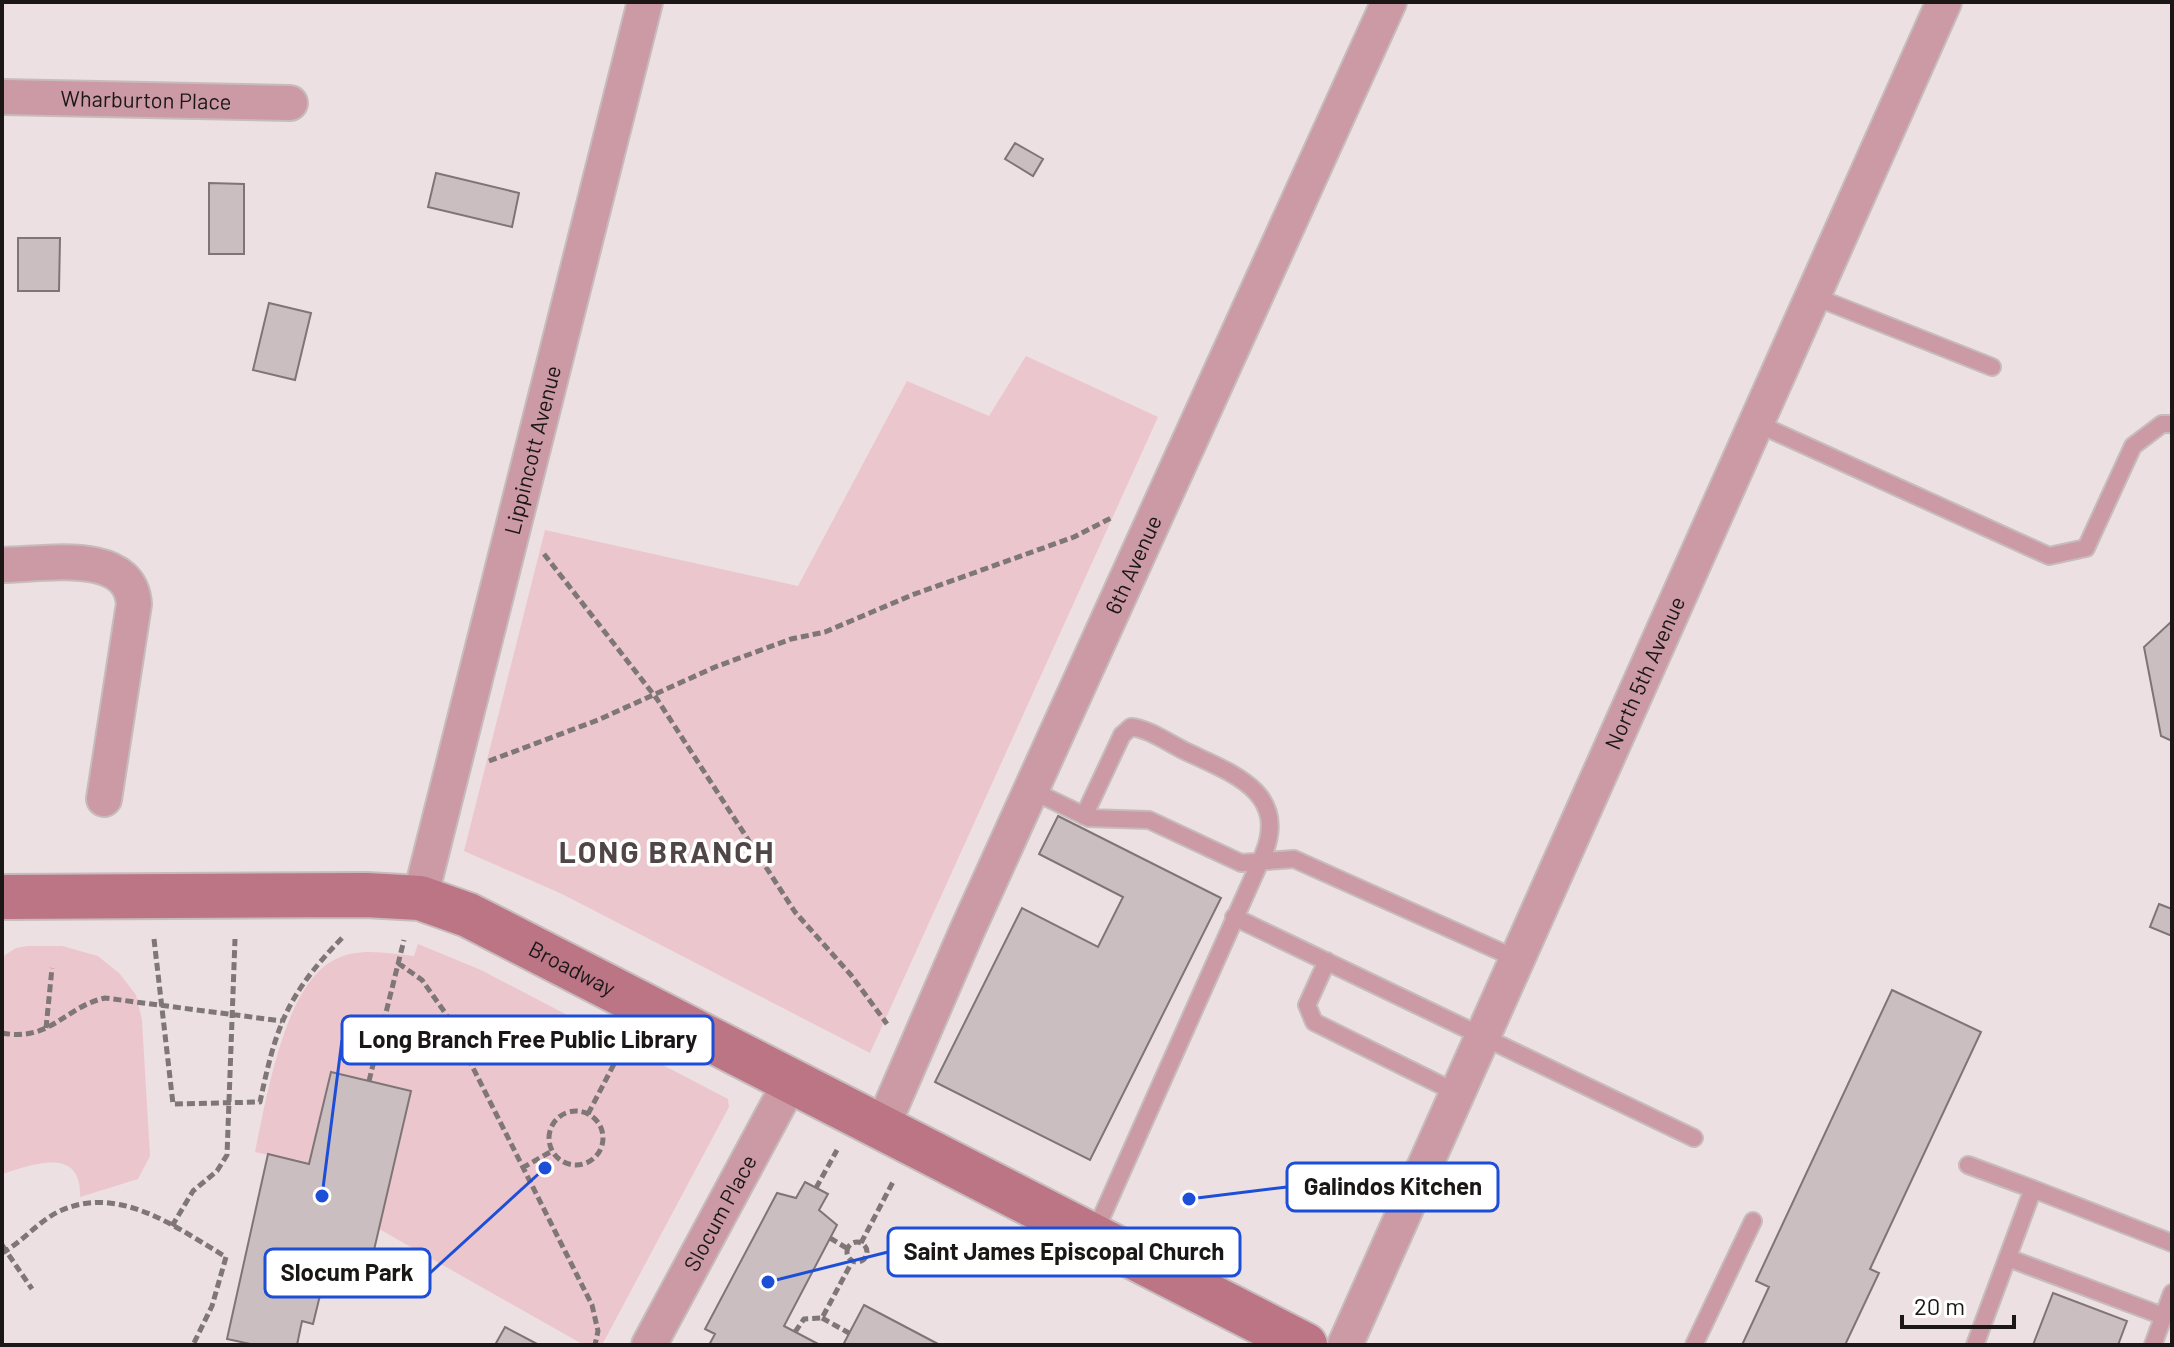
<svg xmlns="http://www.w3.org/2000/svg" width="2174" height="1347" font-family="Barlow,sans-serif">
  <rect width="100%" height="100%" fill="#ede0e2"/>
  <!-- green -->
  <path fill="#ecc6cd" d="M1026 356 1158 417 870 1053 562 894 464 851 545 530 798 586 907 381 989 416Z
    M418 944 481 970 728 1099 729 1107 602 1345H584L379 1229 410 1091 331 1072 309 1164 255 1152C266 1101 284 985 334 960 357 947 388 953 414 956Z
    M27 946H62L98 956 120 974 136 995 142 1020 150 1156 138 1179 80 1197C82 1145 32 1165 2 1174V957L16 948Z"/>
  <!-- building -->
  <path fill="#cbbec0" stroke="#7f7476" stroke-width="2" d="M1015 143 1043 159 1033 176 1005 159Z
    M436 173 519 193 512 227 428 207Z
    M209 183 244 184V254H209Z
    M18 238H60L59 291H18Z
    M269 303 311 313 295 380 253 370Z
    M2172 621V741L2161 736 2144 647Z
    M1058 816 1221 898 1090 1160 935 1082 1022 908 1098 947 1123 897 1039 854Z
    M2159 904 2172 909V936L2150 927Z
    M1892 990 1981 1032 1870 1269 1879 1273 1845 1345H1742L1769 1287 1756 1281Z
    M331 1072 411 1091 364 1293 323 1283 313 1324 302 1321 297 1345H255L227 1339 268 1154 309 1164Z
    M805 1182 828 1194 819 1210 837 1225 784 1326 820 1345H709L715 1334 705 1329 777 1193 796 1198Z
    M2053 1293 2127 1321 2118 1345H2033Z
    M864 1305 940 1345H843Z
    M505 1327 539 1345H495Z"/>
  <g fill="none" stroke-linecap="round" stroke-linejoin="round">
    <!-- lane casing -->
    <g stroke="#c7bcbd" stroke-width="20">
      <path id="lane" d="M1813 296 1992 367
        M1756 423 2049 556 2086 548 2133 446 2162 424H2172
        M1031 790 1089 818 1149 820 1241 863 1294 859 1517 959
        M1084 816 1122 735 1131 727C1149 729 1167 742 1183 750 1228 772 1289 790 1264 853L1094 1234
        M1234 917 1694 1138
        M1327 961 1307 1005 1314 1022 1457 1093
        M1968 1165 2033 1189
        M2008 1258 2163 1316
        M1694 1345 1753 1221
        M1975 1345 2033 1189 2172 1243
        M2153 1345 2172 1293"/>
    </g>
    <!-- street casing -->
    <g stroke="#c7bcbd" stroke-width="38">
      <g id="street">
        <path id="s1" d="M2 97 290 103"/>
        <path d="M2 565C43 565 130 547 134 604L104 799"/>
        <path id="s2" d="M420 898 645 2"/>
        <path id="s3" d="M882 1127 966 933 1389 2"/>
        <path id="s4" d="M649 1345 791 1081"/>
        <path id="s5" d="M1345 1345 1944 2"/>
      </g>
    </g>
    <!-- secondary casing -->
    <g stroke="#c7bcbd" stroke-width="48">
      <g id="secondary">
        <path id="s6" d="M2 897 366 895 420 898 468 915 1305 1345"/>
      </g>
    </g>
    <!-- path -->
    <path stroke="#7e7677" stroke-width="5" stroke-dasharray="8 4" stroke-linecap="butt" d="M544 554 657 699 795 912 851 975 887 1024
      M489 761 598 720 715 667 791 639 825 632 912 595 1074 537 1113 517
      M154 939 173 1104 260 1102C276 1026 287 995 342 938
      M398 963 422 980 446 1014 592 1305 598 1331 595 1345
      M46 1028 52 968
      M2 1033C51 1042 64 1007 105 998L282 1021
      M369 1081 404 940
      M549 1138a27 27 0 1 1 54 0a27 27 0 1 1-54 0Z
      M588 1114 626 1041
      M522 1168 552 1151
      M816 1188 837 1150
      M172 1226 193 1191 217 1171 227 1155 235 939
      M830 1238 848 1249
      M847 1252a10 10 0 1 1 20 0a10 10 0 1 1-20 0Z
      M861 1243 894 1180
      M2 1245 32 1289
      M2 1253C24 1241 39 1220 62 1210 121 1185 177 1228 226 1257L212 1306 193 1345
      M822 1318 849 1333
      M795 1332 804 1319 822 1318 853 1260"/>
    <!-- lane -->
    <use href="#lane" stroke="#cb9aa4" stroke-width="16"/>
    <!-- street -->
    <use href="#street" stroke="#cb9aa4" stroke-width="34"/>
    <!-- secondary -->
    <use href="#secondary" stroke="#bb7585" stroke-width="44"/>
  </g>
  <g text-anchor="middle" stroke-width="7" stroke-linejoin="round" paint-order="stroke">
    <!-- street labels -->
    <g font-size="22" fill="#1b1717" stroke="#fff">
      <text dy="8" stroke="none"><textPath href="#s1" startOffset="144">Wharburton Place</textPath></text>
      <text dy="8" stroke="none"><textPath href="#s2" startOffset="462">Lippincott Avenue</textPath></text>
      <text dy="8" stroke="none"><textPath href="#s3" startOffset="616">6th Avenue</textPath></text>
      <text dy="8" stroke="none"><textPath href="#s5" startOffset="736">North 5th Avenue</textPath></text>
      <text dy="8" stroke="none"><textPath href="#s6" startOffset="586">Broadway</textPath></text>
      <text dy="8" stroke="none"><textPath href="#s4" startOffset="150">Slocum Place</textPath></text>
    </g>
    <!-- district labels -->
    <g font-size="30" font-weight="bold" letter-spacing="2" fill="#504648" stroke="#fff">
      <text x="667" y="863">LONG BRANCH</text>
    </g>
  </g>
  <!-- callouts -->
  <path fill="none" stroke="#1d4ed8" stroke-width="3" d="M322 1196L342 1040M1189 1199L1287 1187M768 1282L888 1252M545 1168L430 1273"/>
  <g fill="#1d4ed8" stroke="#fff" stroke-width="3">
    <circle cx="322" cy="1196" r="8"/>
    <circle cx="1189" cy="1199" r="8"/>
    <circle cx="768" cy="1282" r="8"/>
    <circle cx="545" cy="1168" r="8"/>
  </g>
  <g fill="#fff" stroke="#1d4ed8" stroke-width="3">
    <rect x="342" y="1016" width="371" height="48" rx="8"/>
    <rect x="1287" y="1163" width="211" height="48" rx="8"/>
    <rect x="888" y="1228" width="352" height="48" rx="8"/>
    <rect x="265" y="1249" width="165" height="48" rx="8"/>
  </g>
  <g font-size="24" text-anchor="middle" font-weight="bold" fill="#1b1717">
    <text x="528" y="1048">Long Branch Free Public Library</text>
    <text x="1393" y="1195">Galindos Kitchen</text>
    <text x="1064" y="1260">Saint James Episcopal Church</text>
    <text x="347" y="1281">Slocum Park</text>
  </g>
  <!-- border -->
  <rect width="2174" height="1347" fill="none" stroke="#1b1717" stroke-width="8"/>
  <!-- scale -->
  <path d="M1902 1315v12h112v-12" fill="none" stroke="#1b1717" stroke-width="4"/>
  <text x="1914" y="1315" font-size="24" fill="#1b1717" stroke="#ffffff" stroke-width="6" paint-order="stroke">20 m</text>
</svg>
